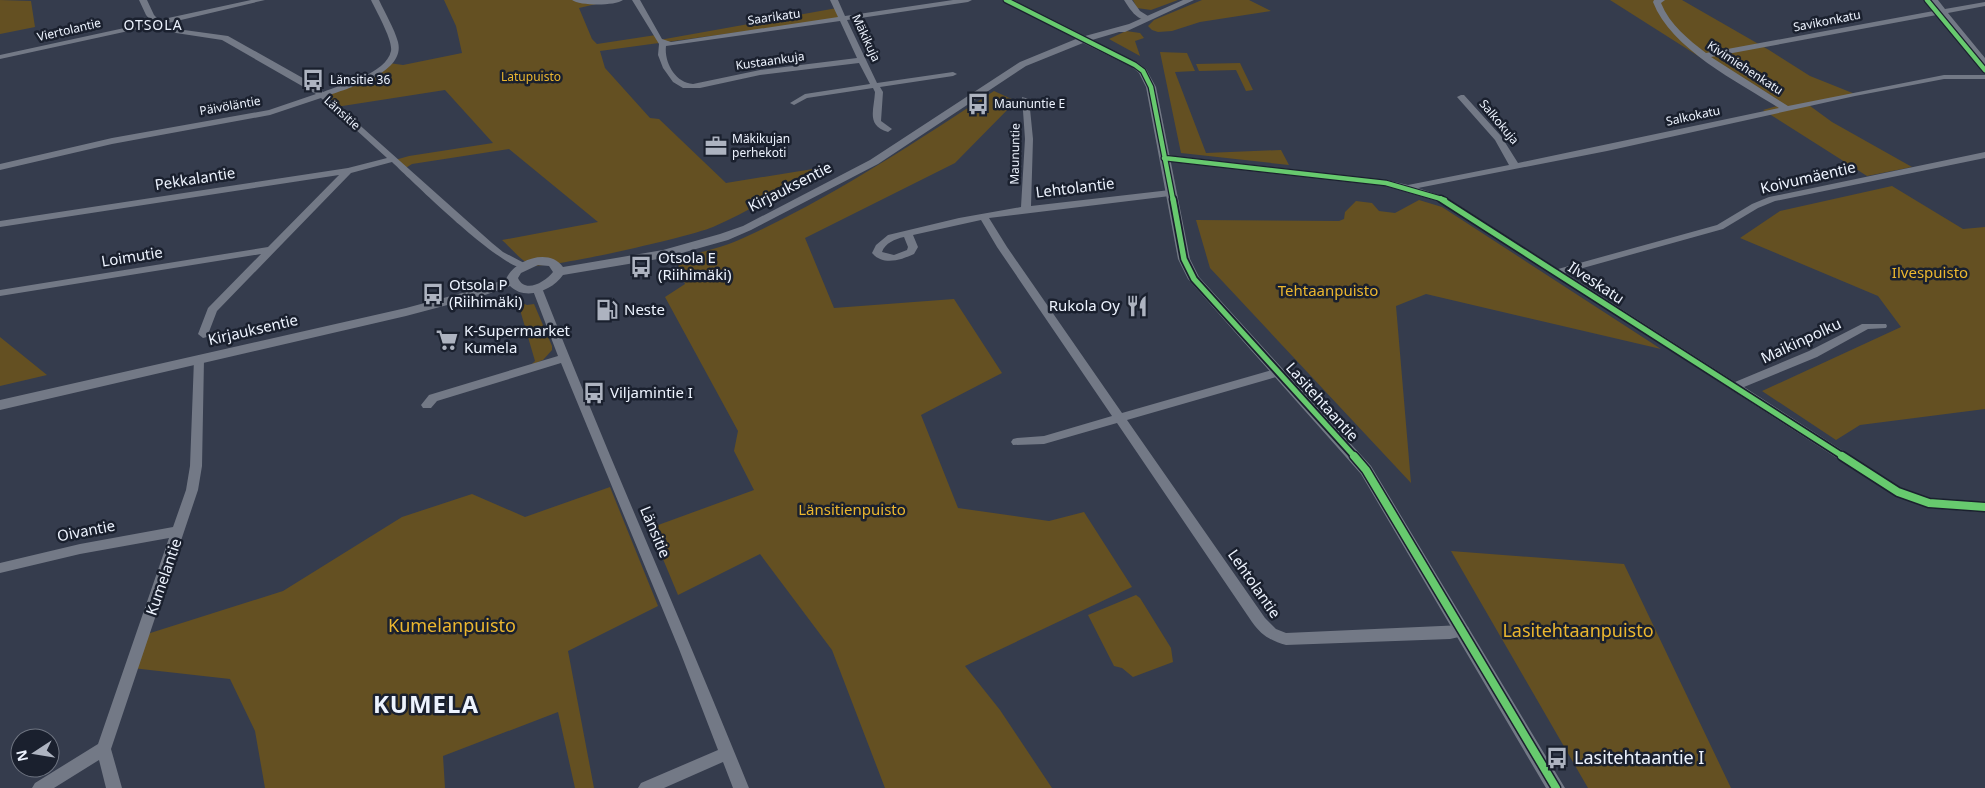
<svg xmlns="http://www.w3.org/2000/svg" width="1985" height="788" font-family="'Noto Sans',sans-serif">
  <rect width="100%" height="100%" fill="#353c4d"/>
  <!-- green -->
  <path fill="#645022" d="M0 0 31 1 35 27 0 34Z
    M444 0H576L605 2 579 8 592 39 597 44 656 35 659 40 665 39 837 8 843 18 600 51 605 68 650 118 659 119 726 183 819 168C784 189 750 211 713 227 692 236 547 270 531 265 521 261 510 247 502 240L598 222 509 149 412 164 404 169 395 160 409 156 493 143 445 90 336 107 322 95 367 78 389 63 403 65 462 53 456 26Z
    M1133 0H1178L1151 10 1137 8Z
    M1202 0H1249L1271 11 1200 22 1172 31 1158 32 1152 30 1148 26 1154 20Z
    M1610 0H1682L1769 50 1810 76 1855 94 1806 103 1832 122 1912 167 1867 176 1763 110 1777 106Z
    M1126 31 1140 33 1144 38 1135 41 1140 56 1109 39Z
    M1160 52 1187 53 1195 71 1175 72 1206 153 1281 150 1289 165 1181 153Z
    M1240 63 1253 90 1246 91 1236 70 1199 71 1196 64Z
    M994 91 1016 101 955 163 805 238 834 308 954 299 1002 373 921 415 958 508 1049 521 1084 512 1132 587 965 666 1000 710 1052 788H885L832 650 760 554 678 595 650 528 754 490 734 451 738 431 665 297 685 284 676 259C697 253 721 248 741 239 830 199 912 144 994 91Z
    M1892 186 1963 229 1985 227V409L1860 425 1836 440 1762 391 1901 327 1878 296 1740 238 1780 211Z
    M1419 200 1442 207 1661 349 1426 294 1396 306 1411 483 1210 268 1196 220 1339 221 1344 219 1345 212 1356 201 1372 203 1379 211 1395 213Z
    M520 302 527 305 534 304 552 346V350L543 360 531 365 535 361 518 303Z
    M0 337 47 375 0 386Z
    M610 487 658 606 568 651 594 788H575L558 712 443 756 445 788H265L255 731 230 679 132 668 144 635 283 591 402 517 472 494 525 517Z
    M1451 551 1624 564 1731 788H1588Z
    M1136 595 1140 598 1171 648 1173 662 1133 677 1122 668 1114 666 1088 615Z"/>
  <g fill="none" stroke-linecap="round" stroke-linejoin="round">
    <!-- minor -->
    <path fill="#737986" fill-rule="evenodd" d="M139 0H147L154 15 159 20 251 0H265L164 24 177 29 228 36 317 86 323 92C342 84 386 74 391 51 393 40 376 11 371 0H379C385 13 394 28 398 42 406 73 348 88 327 96L492 243 503 252 526 264 527 266 526 268C505 273 411 180 392 162L351 173 217 311 207 337 203 338 198 334 208 308 261 254 0 296V290L268 247 339 175 0 227V221L348 168 387 158 321 98 270 115 112 144 0 170V164L112 138 269 110 316 94 222 40 176 33 156 25 0 59V55L152 22 146 15Z
      M632 0H640L662 39 671 42 838 17 830 0H838L845 16 953 0H972L968 2 847 20 877 83 953 72 957 74 953 76 880 87 883 92 881 121 892 129 888 132C866 125 874 111 875 92L873 88 807 98 794 105 790 103 805 94 870 84 859 63 760 75 700 88H683L673 82 663 68 658 55 659 44ZM840 21 857 58 760 70 693 84C675 83 664 62 666 46Z
      M1124 0H1132L1140 11 1148 16V20C1136 20 1130 9 1124 0Z
      M1654 0H1665L1661 3C1670 25 1688 39 1706 53L1939 10 1930 0H1938L1945 9 1985 2V6L1948 13 1985 58V65H1982L1942 14 1711 57 1788 106 1944 75H1985V79H1944L1855 96 1607 151 1418 188 1447 198 1558 269 1717 225 1752 204 1769 197 1985 152V158L1775 201 1758 208 1723 229 1565 273 1735 382 1809 351 1862 324H1886L1887 326 1886 328 1868 329 1817 357 1744 387 1902 489 1929 498 1985 502V512L1929 508 1894 495 1441 202 1386 186 1164 161 1160 158 1164 155 1386 180 1408 185 1509 165 1495 140 1457 97 1461 95H1464L1501 136 1518 163 1779 108C1738 82 1671 49 1653 2Z
      M1022 97 1029 99 1033 139 1031 206 1170 190 1175 193 1170 196 989 218 1007 247 1122 413 1279 368 1285 372 1283 375 1127 420 1265 618 1276 629 1286 633 1463 625 1468 627 1470 631 1468 635 1450 639 1286 645C1271 641 1261 635 1252 622L1117 423 1044 444 1013 445 1011 442 1013 439 1017 438 1044 436 1112 416 997 247 981 220 913 235 918 247 914 254C901 260 883 266 872 253L876 245 888 235 959 218 1021 207 1025 139ZM904 237 908 247 907 250 894 255 882 252C885 243 895 239 904 237Z
      M537 285 542 288C608 456 682 622 749 788H733L723 762 664 788H638L641 783 718 750 679 649 561 363 437 401 431 408H423L421 405 429 395 558 356 532 288Z
      M199 355 204 359 202 466 198 490 111 749 122 788H106L99 760 54 788H32L35 783 98 744 169 538 80 554 0 573V563L80 544 173 527 186 490 190 466 194 359Z"/>
    <!-- tertiary -->
    <path fill="#737986" fill-rule="evenodd" d="M572 0H623C615 6 580 6 572 0Z
      M1002 0H1013L1085 36 1129 24 1183 0H1194L1125 32H1119L1092 40 1138 63 1146 69 1156 87 1190 259 1199 277 1371 466 1565 788H1546L1361 474 1188 279 1178 259 1146 87 1139 73 1132 67 1083 43 1026 66 878 164 751 230 728 240 664 258 563 275C552 291 525 301 510 286L485 295 406 316 0 410V400L406 308 477 289 506 279C514 260 549 247 563 267L663 250 720 234 743 226 870 160 1020 62 1076 39ZM538 265 549 266 553 272C545 282 525 294 518 278L521 273Z"/>
    <!-- cycleway-far2 casing -->
    <g stroke="#1a202e" stroke-width="7">
      <path id="cycleway-far2" d="M1006 0 1135 65 1143 71 1151 87 1173 200
        M1927 0 1985 70
        M1164 158 1386 183 1445 200"/>
    </g>
    <!-- cycleway-far1 casing -->
    <g stroke="#1a202e" stroke-width="9">
      <path id="cycleway-far1" d="M1173 199 1184 259 1194 279 1355 457
        M1441 199 1844 457"/>
    </g>
    <!-- cycleway casing -->
    <g stroke="#1a202e" stroke-width="11">
      <path id="cycleway" d="M1354 456 1366 470 1556 788
        M1842 456 1898 492 1929 503 1985 507"/>
    </g>
    <!-- cycleway-far2 -->
    <use href="#cycleway-far2" stroke="#67ca6e" stroke-width="4.5"/>
    <!-- cycleway-far1 -->
    <use href="#cycleway-far1" stroke="#67ca6e" stroke-width="5.5"/>
    <!-- cycleway -->
    <use href="#cycleway" stroke="#67ca6e" stroke-width="8"/>
  </g>
  <!-- icons -->
  <defs>
    <g id="bus-bare" transform="scale(1.725)"><path d="M-5-6H5V4H4V6H2V4H-2V6H-4V4H-5ZM-3.5-4V0h7V-4ZM-3.5 1.2v1.5H-2V1.2ZM2 1.2v1.5H3.5V1.2Z" fill="#adb3c0" stroke="#1a202e" stroke-width="2.5" paint-order="stroke"/></g>
    <g id="office-bare" transform="scale(1.725)"><path d="M-6-3h4V-5.5h4V-3h4V5H-6ZM-1-4.5V-3h2v-1.5ZM-6 0V1H6V0Z" fill="#adb3c0" stroke="#1a202e" stroke-width="2.5" paint-order="stroke"/></g>
    <g id="restaurant-bare" transform="scale(1.725)"><path d="M-5-6h1v4h1v-4h1v4h1v-4h1v5L-1.5 .5V6h-2V.5L-5-1ZM5-6V6H3V1.5H1.5Q1.5-4 5-6Z" fill="#adb3c0" stroke="#1a202e" stroke-width="2.5" paint-order="stroke"/></g>
    <g id="fuel-bare" transform="scale(1.725)"><path d="M-5.5-6h7V0h2V4h1.3V-2.5L3-4.5l.8-.8L6-3V5H2.5V1h-1V6h-7ZM-4.2-4.7v3.2H.2V-4.7Z" fill="#adb3c0" stroke="#1a202e" stroke-width="2.5" paint-order="stroke"/></g>
    <g id="supermarket-bare" transform="scale(1.725)"><path d="M-6-5.5h2.5l.6 2H6L4.5 2H-2.5L-4.4-4H-6ZM-1.5 3.2a1.3 1.3 0 1 0 .1 0ZM3 3.2a1.3 1.3 0 1 0 .1 0Z" fill="#adb3c0" stroke="#1a202e" stroke-width="2.5" paint-order="stroke"/></g>
  </defs>
  <g fill-rule="evenodd">
    <use href="#bus-bare" x="313" y="80"/>
    <use href="#bus-bare" x="978" y="104"/>
    <use href="#office-bare" x="716" y="146"/>
    <use href="#bus-bare" x="641" y="267"/>
    <use href="#bus-bare" x="433" y="294"/>
    <use href="#restaurant-bare" x="1137" y="306"/>
    <use href="#fuel-bare" x="607" y="310"/>
    <use href="#supermarket-bare" x="447" y="340"/>
    <use href="#bus-bare" x="594" y="393"/>
    <use href="#bus-bare" x="1557" y="758"/>
  </g>
  <g text-anchor="middle" stroke-width="5" stroke-linejoin="round" paint-order="stroke">
    <!-- far-street labels -->
    <g font-size="12" fill="#edf3fe" stroke="#1a202e">
      <text transform="translate(774 17) rotate(-8)" y="4">Saarikatu</text>
      <text transform="translate(1827 21) rotate(-11)" y="4">Savikonkatu</text>
      <text transform="translate(69 30) rotate(-13)" y="4">Viertolantie</text>
      <text transform="translate(866 38) rotate(65)" y="4">Mäkikuja</text>
      <text transform="translate(770 61) rotate(-8)" y="4">Kustaankuja</text>
      <text transform="translate(1745 68) rotate(33)" y="4">Kivimiehenkatu</text>
      <text transform="translate(230 106) rotate(-10)" y="4">Päivöläntie</text>
      <text transform="translate(342 113) rotate(42)" y="4">Länsitie</text>
      <text transform="translate(1693 116) rotate(-12)" y="4">Salkokatu</text>
      <text transform="translate(1499 122) rotate(50)" y="4">Salkokuja</text>
      <text transform="translate(1015 154) rotate(-89)" y="4">Maununtie</text>
    </g>
    <!-- far-park labels -->
    <g font-size="12" fill="#ecb72f" stroke="#1a202e">
      <text x="531" y="81">Latupuisto</text>
    </g>
    <!-- far-poi labels -->
    <g font-size="12" fill="#edf3fe" stroke="#1a202e" text-anchor="start">
      <text x="330" y="84">Länsitie 36</text>
      <text x="994" y="108">Maununtie E</text>
      <text x="732" y="143">Mäkikujan<tspan x="732" dy="14">perhekoti</tspan></text>
    </g>
    <!-- far-neighbourhood labels -->
    <g font-size="14" letter-spacing="1" fill="#edf3fe" stroke="#1a202e">
      <text x="153" y="30">OTSOLA</text>
    </g>
    <!-- street labels -->
    <g font-size="15" fill="#edf3fe" stroke="#1a202e">
      <text transform="translate(1808 178) rotate(-13)" y="5">Koivumäentie</text>
      <text transform="translate(195 179) rotate(-9)" y="5">Pekkalantie</text>
      <text transform="translate(790 187) rotate(-27)" y="5">Kirjauksentie</text>
      <text transform="translate(1075 188) rotate(-7)" y="5">Lehtolantie</text>
      <text transform="translate(132 257) rotate(-9)" y="5">Loimutie</text>
      <text transform="translate(1596 283) rotate(33)" y="5">Ilveskatu</text>
      <text transform="translate(253 330) rotate(-13)" y="5">Kirjauksentie</text>
      <text transform="translate(1801 341) rotate(-25)" y="5">Maikinpolku</text>
      <text transform="translate(1322 402) rotate(48)" y="5">Lasitehtaantie</text>
      <text transform="translate(86 531) rotate(-11)" y="5">Oivantie</text>
      <text transform="translate(655 532) rotate(67)" y="5">Länsitie</text>
      <text transform="translate(164 577) rotate(-71)" y="5">Kumelantie</text>
      <text transform="translate(1254 584) rotate(55)" y="5">Lehtolantie</text>
    </g>
    <!-- poi labels -->
    <g font-size="15" fill="#edf3fe" stroke="#1a202e" text-anchor="start">
      <text x="658" y="263">Otsola E<tspan x="658" dy="17">(Riihimäki)</tspan></text>
      <text x="449" y="290">Otsola P<tspan x="449" dy="17">(Riihimäki)</tspan></text>
      <text x="1120" y="311" text-anchor="end">Rukola Oy</text>
      <text x="624" y="315">Neste</text>
      <text x="464" y="336">K-Supermarket<tspan x="464" dy="17">Kumela</tspan></text>
      <text x="610" y="398">Viljamintie I</text>
    </g>
    <!-- park labels -->
    <g font-size="15" fill="#ecb72f" stroke="#1a202e">
      <text x="1930" y="278">Ilvespuisto</text>
      <text x="1328" y="296">Tehtaanpuisto</text>
      <text x="852" y="515">Länsitienpuisto</text>
    </g>
    <!-- near-park labels -->
    <g font-size="18" fill="#ecb72f" stroke="#1a202e">
      <text x="452" y="632">Kumelanpuisto</text>
      <text x="1578" y="637">Lasitehtaanpuisto</text>
    </g>
    <!-- near-poi labels -->
    <g font-size="18" fill="#edf3fe" stroke="#1a202e" text-anchor="start">
      <text x="1574" y="764">Lasitehtaantie I</text>
    </g>
    <!-- near-district labels -->
    <g font-size="24" font-weight="bold" letter-spacing="1" fill="#edf3fe" stroke="#1a202e">
      <text x="426" y="713">KUMELA</text>
    </g>
  </g>
  <!-- north arrow -->
  <g transform="translate(35 753) rotate(258)"><circle r="24" fill="#1a202e" stroke="#6e7481"/>
  <path d="M0-4L9 19L0 12L-9 19Z" fill="#adb3c0"/>
  <text y="-8" font-size="14" font-weight="bold" text-anchor="middle" fill="#edf3fe">N</text>
  </g>
</svg>
